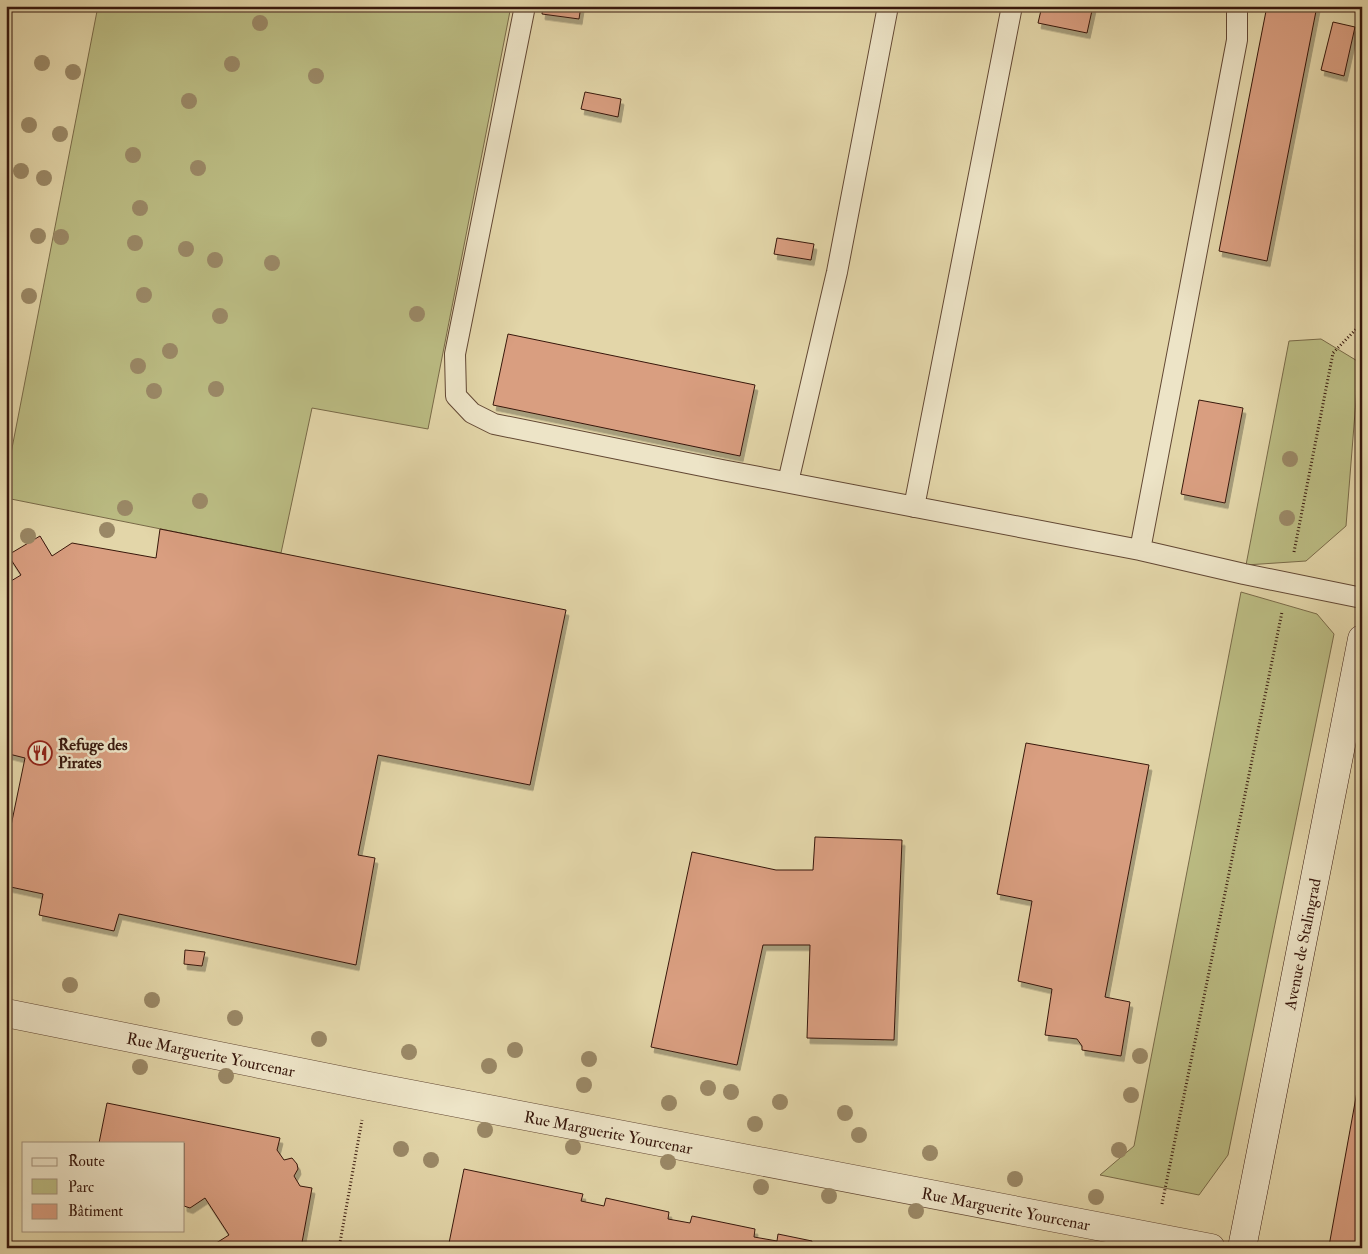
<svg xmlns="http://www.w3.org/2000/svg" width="1368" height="1254" font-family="'IM FELL Double Pica',serif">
  <defs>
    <filter id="shadow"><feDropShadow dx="3" dy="5.5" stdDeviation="0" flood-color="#0004"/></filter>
  </defs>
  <rect width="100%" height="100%" fill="#e3d6a9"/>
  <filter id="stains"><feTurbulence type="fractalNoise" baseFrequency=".004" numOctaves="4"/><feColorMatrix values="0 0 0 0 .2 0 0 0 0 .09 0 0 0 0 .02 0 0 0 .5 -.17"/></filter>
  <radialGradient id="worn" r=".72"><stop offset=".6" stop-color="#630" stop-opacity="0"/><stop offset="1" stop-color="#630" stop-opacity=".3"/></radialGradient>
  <!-- green -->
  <path fill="#bbbc83" stroke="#796a48" d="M98 6H511L428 429 312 408 281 553 6 498V479Z
    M1321 339 1359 362 1346 526 1306 561 1246 565 1289 341Z
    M1241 592 1317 614 1334 634 1228 1155 1199 1195 1100 1175 1134 1146Z"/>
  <!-- building -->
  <path fill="#d99e80" stroke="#37170c" filter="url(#shadow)" d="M543 6H581L579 19 542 14Z
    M1042 6H1093L1087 33 1038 23Z
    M1267 6H1317L1267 261 1219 251Z
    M1333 22 1355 27 1344 76 1321 70Z
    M585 92 621 99 618 117 581 109Z
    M777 238 814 244 811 260 774 254Z
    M508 334 755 385 740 456 493 405Z
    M1199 400 1243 408 1225 503 1181 494Z
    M160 529 566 610 530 785 378 755 358 855 375 858 356 965 119 914 114 931 39 915 43 894 6 886V850L25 758 9 754 6 751V584L21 575 8 555 40 536 52 556 72 543 156 558Z
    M1026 743 1149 765 1105 997 1130 1002 1121 1056 1082 1050V1046L1077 1039 1045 1035 1052 989 1018 981 1032 901 997 894Z
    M815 837 902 840 894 1040 807 1038 810 945H763L737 1065 651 1047 692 852 776 870H813Z
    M185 950 205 952 202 966 184 964Z
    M1362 1064V1248H1328L1329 1246Z
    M107 1103 280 1138 277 1150 284 1160 292 1158 297 1164 298 1169 294 1176 300 1186 312 1188 301 1248H213V1245L229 1235 205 1198 190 1208 184 1206V1143H99Z
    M464 1169 583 1194 581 1201 604 1206 606 1198 669 1212 668 1219 690 1223 692 1216 755 1229 754 1237 777 1241 778 1234 812 1241 811 1248H448Z"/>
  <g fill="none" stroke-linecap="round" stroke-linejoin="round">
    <!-- lane casing -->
    <g stroke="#624733" stroke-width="22">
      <path id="lane" d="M525 6 455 354 456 396 472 413 494 424 722 470 1140 550 1244 574 1362 598
        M788 482 837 272 888 6
        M914 507 1012 6
        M1140 550 1237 40V9L1235 6"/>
    </g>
    <!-- street casing -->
    <g stroke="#624733" stroke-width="29">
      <g id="street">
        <path id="s1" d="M6 1013 369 1086 1211 1248"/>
      </g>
    </g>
    <!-- secondary casing -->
    <g stroke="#37170c" stroke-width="29">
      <g id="secondary">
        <path id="s2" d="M1242 1248 1362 639"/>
      </g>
    </g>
    <!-- path -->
    <path stroke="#37170c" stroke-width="3" stroke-dasharray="1 2.5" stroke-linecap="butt" d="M1294 552 1333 353 1362 323
      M1162 1204 1282 612
      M339 1248 362 1120"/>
    <!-- lane -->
    <use href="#lane" stroke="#ede4c7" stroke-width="20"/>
    <!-- street -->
    <use href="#street" stroke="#ede4c7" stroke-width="28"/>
    <!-- secondary -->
    <use href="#secondary" stroke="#ede4c7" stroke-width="28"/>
  </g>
  <!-- trees -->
  <g fill="#9a8866">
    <circle cx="260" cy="23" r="8"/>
    <circle cx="42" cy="63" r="8"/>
    <circle cx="232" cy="64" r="8"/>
    <circle cx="73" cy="72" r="8"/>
    <circle cx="316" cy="76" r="8"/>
    <circle cx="189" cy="101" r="8"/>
    <circle cx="29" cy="125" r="8"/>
    <circle cx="60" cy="134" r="8"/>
    <circle cx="133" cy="155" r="8"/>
    <circle cx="198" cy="168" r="8"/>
    <circle cx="21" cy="171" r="8"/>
    <circle cx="44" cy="178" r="8"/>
    <circle cx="140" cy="208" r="8"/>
    <circle cx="38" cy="236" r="8"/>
    <circle cx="61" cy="237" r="8"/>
    <circle cx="135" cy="243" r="8"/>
    <circle cx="186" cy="249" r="8"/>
    <circle cx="215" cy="260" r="8"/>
    <circle cx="272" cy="263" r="8"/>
    <circle cx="144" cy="295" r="8"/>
    <circle cx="29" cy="296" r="8"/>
    <circle cx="417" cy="314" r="8"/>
    <circle cx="220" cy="316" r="8"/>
    <circle cx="170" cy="351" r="8"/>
    <circle cx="138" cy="366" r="8"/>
    <circle cx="216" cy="389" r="8"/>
    <circle cx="154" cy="391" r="8"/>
    <circle cx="1290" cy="459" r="8"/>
    <circle cx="200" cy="501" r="8"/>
    <circle cx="125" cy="508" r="8"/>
    <circle cx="1287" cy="518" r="8"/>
    <circle cx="107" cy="530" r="8"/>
    <circle cx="28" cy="536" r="8"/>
    <circle cx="70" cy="985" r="8"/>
    <circle cx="152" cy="1000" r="8"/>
    <circle cx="235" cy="1018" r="8"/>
    <circle cx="319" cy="1039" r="8"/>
    <circle cx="515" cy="1050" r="8"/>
    <circle cx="409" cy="1052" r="8"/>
    <circle cx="1140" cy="1056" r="8"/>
    <circle cx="589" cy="1059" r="8"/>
    <circle cx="489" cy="1066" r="8"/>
    <circle cx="140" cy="1067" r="8"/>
    <circle cx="226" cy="1076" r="8"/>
    <circle cx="584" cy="1085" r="8"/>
    <circle cx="708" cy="1088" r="8"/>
    <circle cx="731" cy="1092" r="8"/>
    <circle cx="1131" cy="1095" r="8"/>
    <circle cx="780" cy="1102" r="8"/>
    <circle cx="669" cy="1103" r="8"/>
    <circle cx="845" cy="1113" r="8"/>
    <circle cx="755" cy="1124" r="8"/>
    <circle cx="485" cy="1130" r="8"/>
    <circle cx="859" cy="1135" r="8"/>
    <circle cx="573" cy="1147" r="8"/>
    <circle cx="401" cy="1149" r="8"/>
    <circle cx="1119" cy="1150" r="8"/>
    <circle cx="930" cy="1153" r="8"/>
    <circle cx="431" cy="1160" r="8"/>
    <circle cx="668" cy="1162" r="8"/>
    <circle cx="1015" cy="1179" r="8"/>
    <circle cx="761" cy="1187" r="8"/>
    <circle cx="829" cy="1196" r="8"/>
    <circle cx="1096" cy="1197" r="8"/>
    <circle cx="916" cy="1211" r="8"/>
  </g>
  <!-- icons -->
  <defs>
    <g id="restaurant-ring" transform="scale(1.25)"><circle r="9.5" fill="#ede4c7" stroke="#8f2418" stroke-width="1.5"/><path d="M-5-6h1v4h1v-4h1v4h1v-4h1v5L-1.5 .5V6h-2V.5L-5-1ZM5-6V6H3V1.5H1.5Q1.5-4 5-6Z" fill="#8f2418"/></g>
  </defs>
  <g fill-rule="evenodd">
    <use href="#restaurant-ring" x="40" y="753"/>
  </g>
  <g text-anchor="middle" stroke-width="5" stroke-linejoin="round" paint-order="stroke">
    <!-- poi labels -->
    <g font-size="16" font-weight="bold" fill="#37170c" stroke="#ede4c7" text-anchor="start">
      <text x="58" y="750">Refuge des<tspan x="58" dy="18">Pirates</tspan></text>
    </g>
    <!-- street labels -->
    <g font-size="16" fill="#37170c" stroke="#ede4c7">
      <text dy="6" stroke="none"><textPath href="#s2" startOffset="310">Avenue de Stalingrad</textPath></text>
      <text dy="6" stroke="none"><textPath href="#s1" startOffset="209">Rue Marguerite Yourcenar</textPath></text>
      <text dy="6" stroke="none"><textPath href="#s1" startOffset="614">Rue Marguerite Yourcenar</textPath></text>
      <text dy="6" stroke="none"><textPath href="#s1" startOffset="1019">Rue Marguerite Yourcenar</textPath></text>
    </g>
  </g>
  <!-- margin -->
  <rect width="1368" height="1254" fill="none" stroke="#e3d6a9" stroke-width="25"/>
  <rect x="8" y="8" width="1353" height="1239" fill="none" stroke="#37170c" stroke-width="2.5"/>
  <rect x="12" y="12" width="1343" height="1229" fill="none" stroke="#37170c"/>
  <!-- legend -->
  <rect x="22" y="1142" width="162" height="90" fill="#ede4c7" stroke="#a4927c"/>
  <rect x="32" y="1158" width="25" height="8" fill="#ede4c7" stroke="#a4927c"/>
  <text x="68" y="1166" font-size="15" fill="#37170c">Route</text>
  <rect x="32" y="1179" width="25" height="15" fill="#bbbc83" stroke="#a4927c"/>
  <text x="68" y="1192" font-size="15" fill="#37170c">Parc</text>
  <rect x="32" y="1204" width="25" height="15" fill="#d99e80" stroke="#a4927c"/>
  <text x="68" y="1216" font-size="15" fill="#37170c">Bâtiment</text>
  <rect width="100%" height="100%" filter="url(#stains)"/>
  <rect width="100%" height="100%" fill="url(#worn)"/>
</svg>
